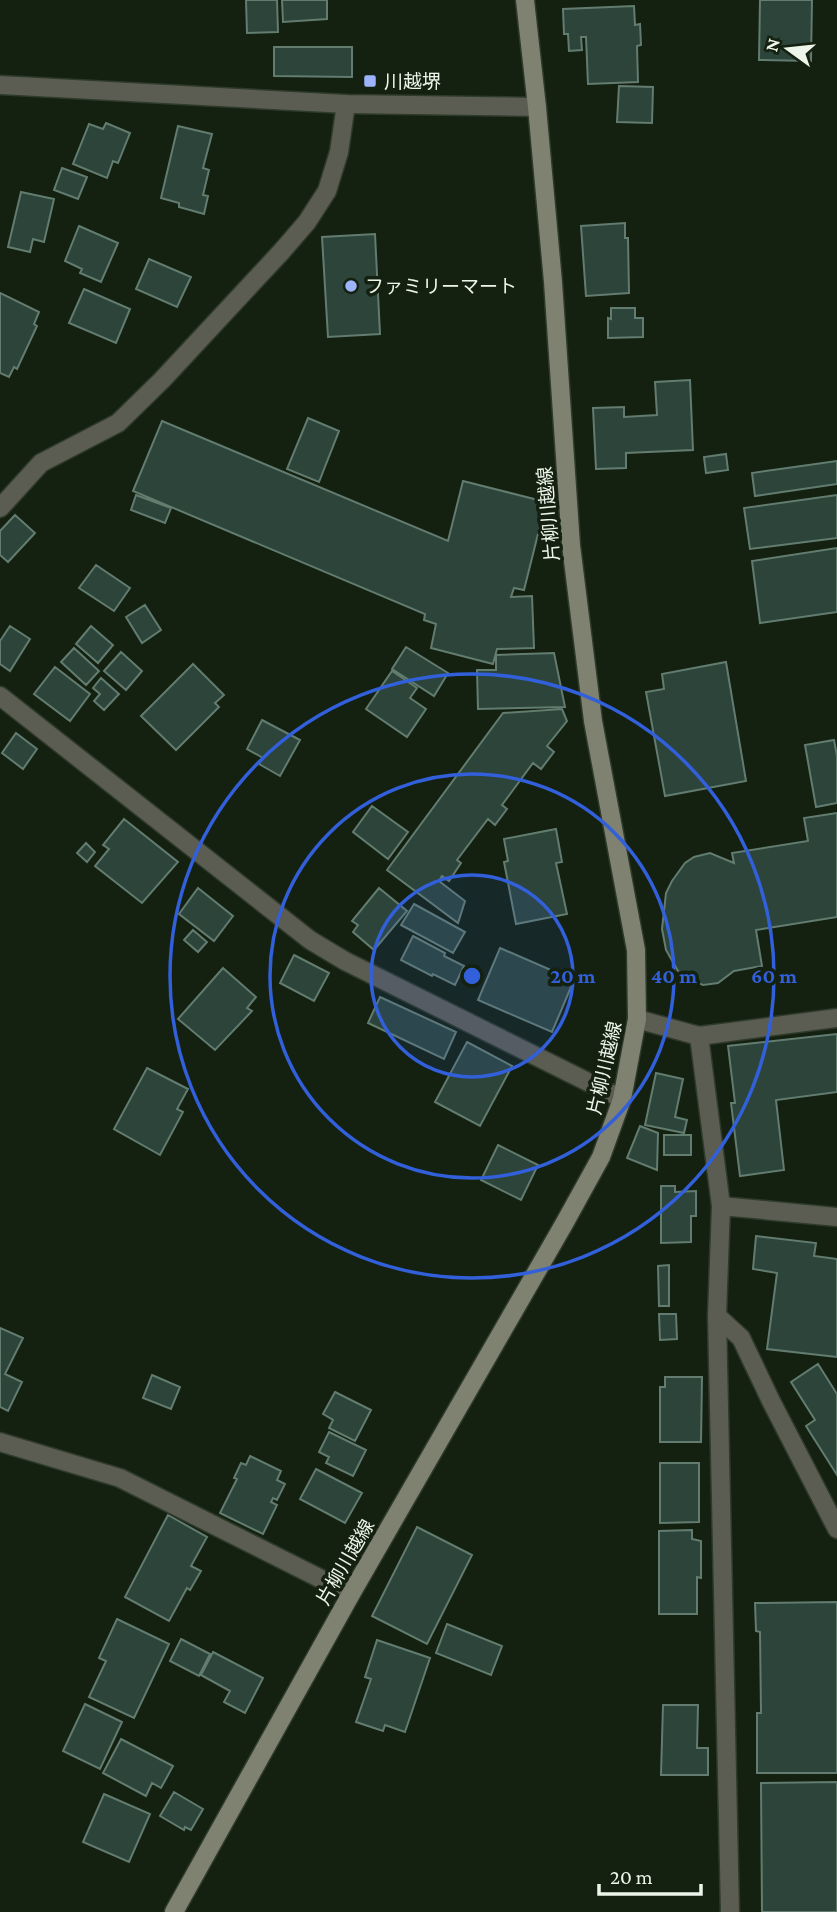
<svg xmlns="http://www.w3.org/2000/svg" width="837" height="1912" font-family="'Crimson Pro','Noto Sans JP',serif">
  <rect width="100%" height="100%" fill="#142010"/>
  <!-- building -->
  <path fill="#2c4439" stroke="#627c70" stroke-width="2" d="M246 0H277L278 32 247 33Z
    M282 0H327V19L283 22Z
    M760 0H812L811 61 759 60Z
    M634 6 635 25 640 24 641 45 637 46 638 82 588 84 586 37H581L582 50 569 51 568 34H564L563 9Z
    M274 47H352V77L274 76Z
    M619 86 653 87 652 123 617 122Z
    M106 123 130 133 118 163 113 161 107 178 73 164 89 124 103 129Z
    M178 126 212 134 203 168 209 170 203 195 208 196 204 214 179 207V203L161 198Z
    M62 168 87 177 78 199 54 190Z
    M21 192 54 199 44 242 33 239 30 252 8 247Z
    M625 223V238H628L629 293 586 296 581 226Z
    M79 226 118 243 101 282 80 273 82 269 65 261Z
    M375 234 380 334 328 337 322 237Z
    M149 259 191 277 177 307 136 289Z
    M84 289 130 309 116 343 69 323Z
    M0 293 39 312 34 324 37 326 17 369 14 367 9 377 0 373Z
    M611 308H635V318H643V337L608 338V318L611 319Z
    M690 380 693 450 626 453V468L596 469 593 408 624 407V417L657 415 655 382Z
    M308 418 339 431 319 482 287 469Z
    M162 421 448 541 463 481 546 502 524 590 514 588 511 597 532 596 534 648 497 649 493 664 431 648 436 624 424 620 425 614 133 491Z
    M726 454 728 470 706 473 704 457Z
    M837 461V484L755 496 752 473Z
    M136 495 171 508 165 523 131 510Z
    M837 495V538L750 549 744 508Z
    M15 515 35 533 8 562 0 555V531Z
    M837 548V612L760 623 752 561Z
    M96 565 130 588 114 611 79 588Z
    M145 605 161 630 142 643 126 617Z
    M10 626 30 639 10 671 0 664V641Z
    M91 626 113 645 98 663 76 644Z
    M406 647 448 673 434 696 392 669Z
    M74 648 99 671 86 685 61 662Z
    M121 652 142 671 126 690 104 671Z
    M554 653 565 707 478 709 477 670H496V655Z
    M726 662 746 781 665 796 646 692 664 689 662 674Z
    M193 664 224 695 215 703 219 707 176 750 141 716Z
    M55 667 90 694 70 721 34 694Z
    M392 671 417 688 410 698 426 709 407 737 366 709Z
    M101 678 119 694 104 710 94 701 100 694 93 688Z
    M562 709 567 721 547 746 554 752 541 769 533 763 502 805 507 809 495 825 488 819 457 860 461 863 449 881 442 876 439 881 465 901 458 923 387 870 503 713Z
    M262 720 300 740 280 776 259 764 263 758 247 749Z
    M16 733 37 749 23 769 2 753Z
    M834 740 837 756V803L816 807 805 745Z
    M372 806 408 832 388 859 353 832Z
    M837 813V917L756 930 762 966 734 971 718 983 703 985 687 978 678 971 666 950 662 929 666 893 672 881 685 863 694 857 710 853 734 863 732 853 808 841 804 818Z
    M124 819 178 862 142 903 95 866 109 849 103 845Z
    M556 829 562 862 556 863 567 914 516 924 504 862 508 861 504 839Z
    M86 843 95 852 87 862 77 853Z
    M198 888 233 916 214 941 179 914Z
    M379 888 407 911 374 950 353 932 358 925 352 921Z
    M414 904 465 932 453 953 401 925Z
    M193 930 207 942 198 952 184 940Z
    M413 936 445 953 444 956 464 966 455 985 433 974 432 976 401 960Z
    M500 948 574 980 552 1032 478 1000Z
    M294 955 329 973 314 1001 280 983Z
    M223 968 256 997 247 1008 252 1011 215 1050 178 1019Z
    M380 997 456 1032 444 1059 368 1023Z
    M837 1034V1092L776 1100 784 1170 740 1176 731 1103H735L728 1046Z
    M467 1042 512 1066 480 1126 435 1102Z
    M147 1068 188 1089 177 1109 183 1112 160 1155 114 1129Z
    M656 1073 683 1079 675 1117 687 1120 684 1133 645 1125Z
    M640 1126 658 1133 657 1170 627 1158Z
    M664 1135H691V1155H664Z
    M498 1145 538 1165 521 1200 481 1180Z
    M661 1186H675V1192L696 1191V1216H691V1242L661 1243Z
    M756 1236 816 1243 814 1256 837 1259V1357L767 1349 777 1273 753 1269Z
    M669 1265V1306H659L658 1266Z
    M659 1314H676L677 1339 660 1340Z
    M0 1328 23 1338 5 1374 22 1382 8 1411 0 1407Z
    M818 1364 837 1394V1475L806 1426 815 1420 791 1382Z
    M152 1375 180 1387 171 1409 143 1398Z
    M665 1377H702L701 1442H660V1387H665Z
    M335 1392 371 1410 355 1441 329 1428 333 1420 323 1414Z
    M329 1432 366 1450 353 1476 326 1463 329 1457 319 1452Z
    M250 1456 281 1471 277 1480 285 1484 277 1500 273 1498 271 1502 277 1505 263 1534 220 1513 237 1479 234 1478 241 1463 246 1465Z
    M660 1463H699V1522L660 1523Z
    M316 1469 362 1493 345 1523 300 1499Z
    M168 1515 207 1537 191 1566 201 1571 190 1590 187 1588 169 1621 125 1597Z
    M417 1527 472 1555 427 1644 372 1616Z
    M692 1530V1539L701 1541V1578L697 1577V1614H659V1531Z
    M837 1602V1773H757V1713H761L760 1632 756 1631 755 1603Z
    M117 1619 169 1644 134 1718 89 1697 106 1661 99 1658Z
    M447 1624 502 1646 491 1675 436 1653Z
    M181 1639 210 1654 199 1676 170 1661Z
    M377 1640 430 1658 405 1732 385 1725 383 1731 356 1722 371 1679 365 1677Z
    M213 1652 263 1678 245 1713 224 1702 230 1691 201 1675Z
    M85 1704 122 1722 100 1769 63 1751Z
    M663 1705H698L697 1748H708V1775H661Z
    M121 1739 173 1766 161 1788 152 1783 146 1796 103 1773Z
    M837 1782V1912H762L761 1783Z
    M174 1792 203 1809 191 1830 185 1827 184 1830 160 1816Z
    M104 1794 150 1814 129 1862 83 1842Z"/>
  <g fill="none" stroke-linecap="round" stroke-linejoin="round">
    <!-- minor casing -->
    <g stroke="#2e3a2a" stroke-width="21">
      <path id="minor" d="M0 508 41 463 118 423 162 380 282 251 307 222 327 191 339 152 346 104
        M0 696 310 940 345 961 622 1099
        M637 1019 699 1036 837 1018
        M699 1036 721 1206 717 1316 730 1912
        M721 1206 837 1217
        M717 1316 741 1338 771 1401 837 1529
        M0 1442 120 1478 351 1594"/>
    </g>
    <!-- tertiary casing -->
    <g stroke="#2e3a2a" stroke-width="21">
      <path id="tertiary" d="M0 85 346 104 537 107"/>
    </g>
    <!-- secondary casing -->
    <g stroke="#2e3a2a" stroke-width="21">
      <path id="secondary" d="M174 1912 351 1594 564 1224 601 1157 622 1099 637 1019 636 950 593 721 571 545 553 282 537 107 525 0"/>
    </g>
    <!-- minor -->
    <use href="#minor" stroke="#5b5c52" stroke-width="18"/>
    <!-- tertiary -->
    <use href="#tertiary" stroke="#5b5c52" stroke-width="18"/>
    <!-- secondary -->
    <use href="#secondary" stroke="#7f8171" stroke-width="18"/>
  </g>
  <!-- distance rings -->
  <circle cx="472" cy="976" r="101" fill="#325fda" fill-opacity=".12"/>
  <g fill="none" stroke="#325fda" stroke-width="3.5">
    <circle cx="472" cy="976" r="101"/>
    <circle cx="472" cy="976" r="202"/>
    <circle cx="472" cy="976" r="302"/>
  </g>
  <!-- markers -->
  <g fill="#9db4fd" stroke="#142010" stroke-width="2.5">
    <rect x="363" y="74" width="14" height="14" rx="3.5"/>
    <circle cx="351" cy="286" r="7"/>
  </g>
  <g text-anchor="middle" stroke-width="7" stroke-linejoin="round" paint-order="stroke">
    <!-- poi labels -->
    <g font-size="19" fill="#edf5ea" stroke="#142010" text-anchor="start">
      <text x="384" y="88">川越堺</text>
      <text x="365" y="293">ファミリーマート</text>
    </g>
    <!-- street labels -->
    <g font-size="19" fill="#edf5ea" stroke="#142010">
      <text transform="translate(548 514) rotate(-95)" y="7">片柳川越線</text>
      <text transform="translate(604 1068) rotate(-77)" y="7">片柳川越線</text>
      <text transform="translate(345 1562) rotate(-60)" y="7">片柳川越線</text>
    </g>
  </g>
  <circle cx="472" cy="976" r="10" fill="#325fda" stroke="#142010" stroke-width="3.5"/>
  <g font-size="21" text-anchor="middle" font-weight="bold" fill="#325fda" stroke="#142010" stroke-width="7" stroke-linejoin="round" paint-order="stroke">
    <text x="573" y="983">20 m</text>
    <text x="674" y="983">40 m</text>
    <text x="774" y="983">60 m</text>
  </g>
  <!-- north arrow -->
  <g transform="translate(788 49) rotate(285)" stroke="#142010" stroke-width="5" paint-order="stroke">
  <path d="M0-5L12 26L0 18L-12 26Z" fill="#edf5ea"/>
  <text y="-10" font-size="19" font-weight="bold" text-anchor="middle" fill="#edf5ea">N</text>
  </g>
  <!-- scale -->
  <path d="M599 1884v10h102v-10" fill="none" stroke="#edf5ea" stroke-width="3.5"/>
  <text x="610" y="1884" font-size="21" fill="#edf5ea" stroke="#142010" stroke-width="5" paint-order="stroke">20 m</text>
</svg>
